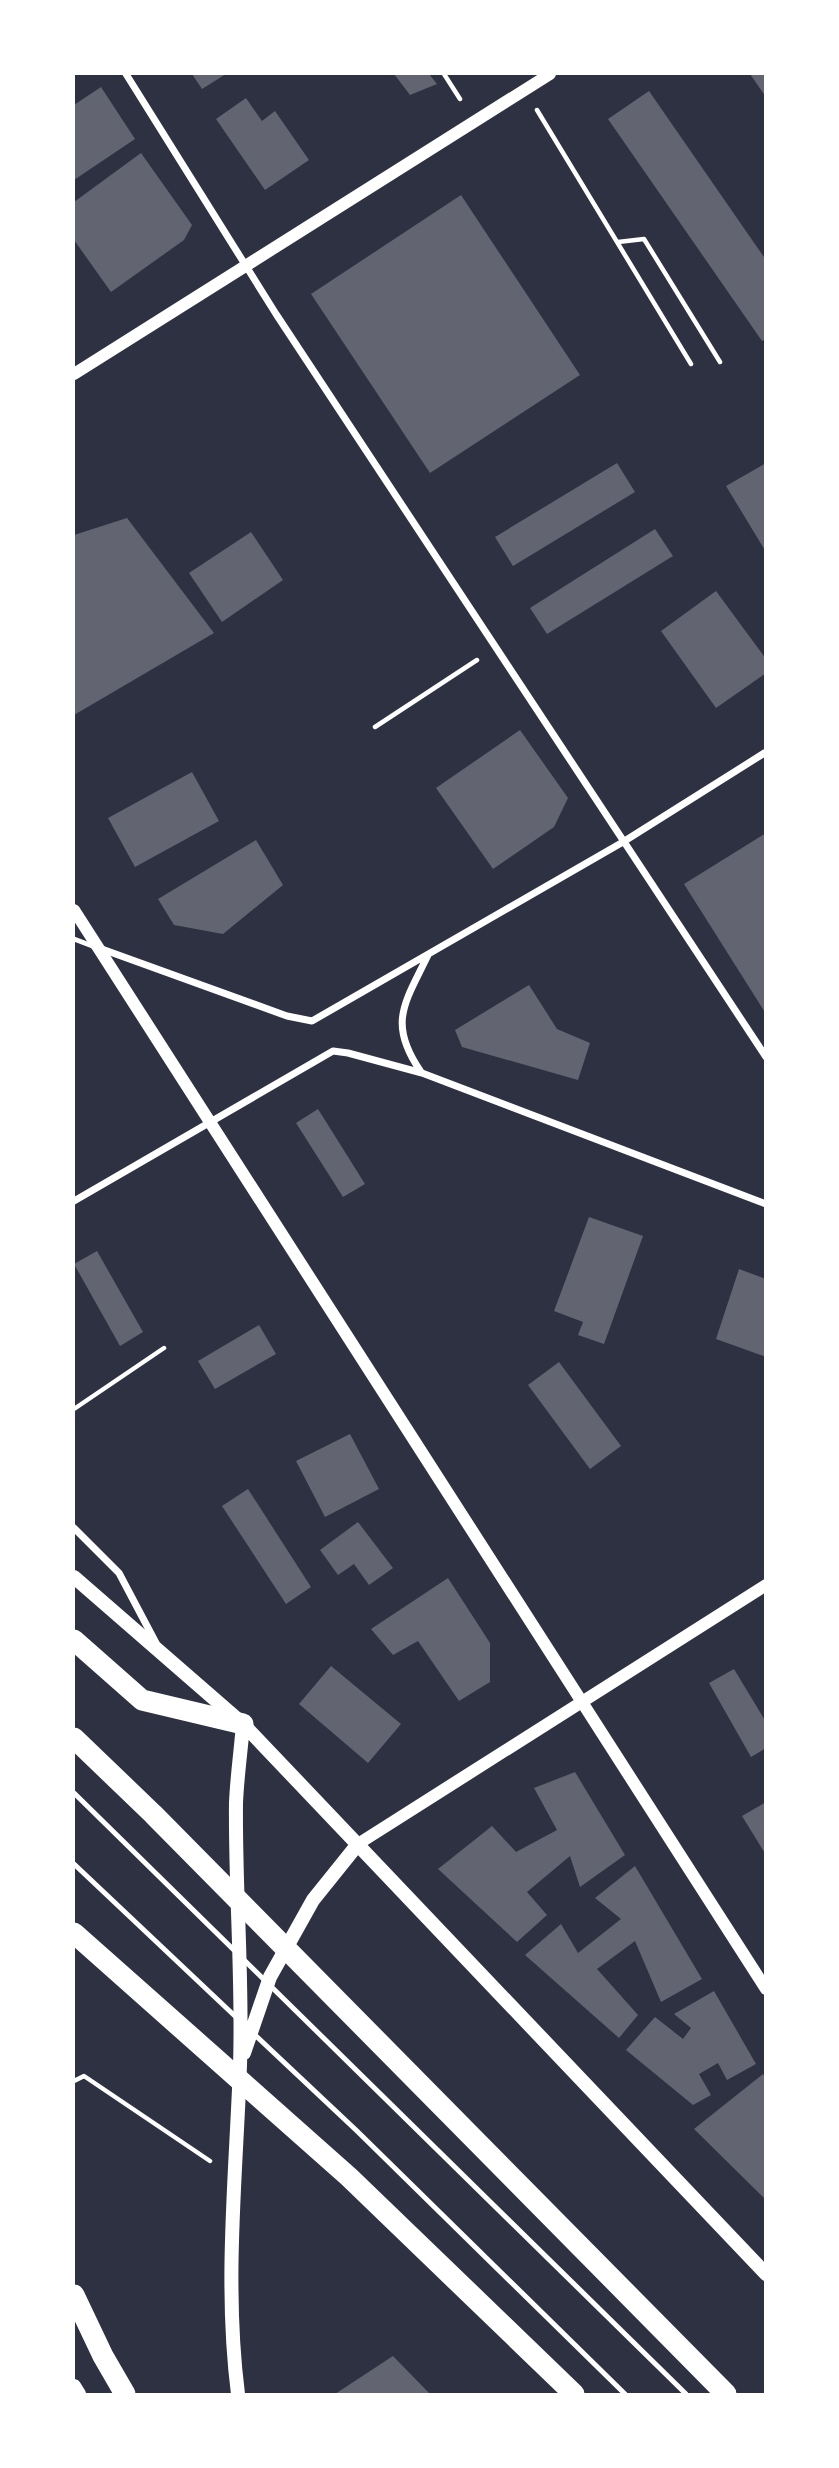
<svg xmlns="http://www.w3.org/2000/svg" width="839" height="2468" font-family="'Source Sans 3',sans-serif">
  <rect width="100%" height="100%" fill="#2d3142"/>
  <!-- building -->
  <path fill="#626471" d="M192 74H226L202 89Z
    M394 74H429L437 84 410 95Z
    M750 74H766V97Z
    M101 87 135 139 74 180V105Z
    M649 91 766 260V339L762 341 608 119Z
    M246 98 262 121 275 111 309 160 265 190 216 119Z
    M141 153 192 225 184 240 111 292 74 240V202Z
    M461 195 580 375 430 473 311 294Z
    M617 463 635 492 513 566 495 537Z
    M766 463V552L726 486Z
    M127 518 214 633 74 715V535Z
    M655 529 673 556 547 634 530 608Z
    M251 532 283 580 222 622 189 573Z
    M716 591 766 659V673L716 708 661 631Z
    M520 730 568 798 554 827 493 869 436 788Z
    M192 772 219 821 135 867 108 818Z
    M766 833V1014L684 884Z
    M256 840 283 885 223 934 174 925 158 899Z
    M529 985 557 1029 590 1043 578 1080 462 1047 455 1030Z
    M318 1109 365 1184 343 1197 296 1123Z
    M589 1217 643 1236 604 1344 578 1335 583 1322 554 1311Z
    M97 1251 143 1332 120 1346 74 1264Z
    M739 1269 766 1279V1357L716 1339Z
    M259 1325 276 1354 215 1389 198 1361Z
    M559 1362 621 1446 590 1469 528 1385Z
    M350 1434 379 1489 325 1517 296 1461Z
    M248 1489 311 1587 286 1604 222 1506Z
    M358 1522 393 1568 369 1585 354 1564 338 1575 320 1550Z
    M448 1578 490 1643V1682L459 1701 418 1641 393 1655 371 1629Z
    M331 1666 401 1724 368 1763 299 1704Z
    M734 1669 766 1722V1748L751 1757 709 1683Z
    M575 1772 625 1855 580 1887 570 1856 527 1892 547 1915 517 1942 438 1869 492 1826 516 1852 557 1830 534 1788Z
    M766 1802V1855L742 1816Z
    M635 1866 702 1979 661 2002 635 1941 597 1969 638 2015 619 2038 525 1955 561 1924 578 1953 621 1919 595 1898Z
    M714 1991 756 2064 727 2080 718 2063 699 2074 711 2095 693 2105 626 2050 655 2017 683 2039 691 2028 674 2014Z
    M763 2074 766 2078V2200L694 2129Z
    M393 2356 430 2394H335Z"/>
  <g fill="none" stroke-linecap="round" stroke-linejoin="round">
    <!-- path -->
    <path stroke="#fff" stroke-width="4.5" d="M444 74 460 99
      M537 110 691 364
      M618 242 644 239 720 362
      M375 727 477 660
      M74 1409 164 1348
      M74 2081 84 2076 210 2161"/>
    <!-- service -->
    <path stroke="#fff" stroke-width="5" d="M74 939 95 947
      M74 1793 686 2394
      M74 1864 237 2018
      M254 2034 357 2131 625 2394"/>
    <!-- minor -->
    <path stroke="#fff" stroke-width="7" d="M126 74 276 314 766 1057
      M99 948 287 1016 312 1021 623 842 766 752
      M421 1072C387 1023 405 1003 428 955
      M74 1201 333 1051 348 1053 422 1073 766 1204
      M74 1528 119 1573 156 1643"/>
    <!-- tertiary -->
    <path stroke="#fff" stroke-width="12" d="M74 374 550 74
      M74 910 766 1989
      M358 1844 766 1585"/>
    <!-- secondary -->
    <path stroke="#fff" stroke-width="14" d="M74 1577 243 1724 766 2274
      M244 2053 270 1977 313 1900 358 1844
      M74 2386 79 2394
      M238 2394C224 2285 236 2175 240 2065 243 1978 235 1890 236 1803 237 1777 241 1750 243 1724"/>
    <!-- motorway -->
    <path stroke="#fff" stroke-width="21" d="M74 1640 142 1700 243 1724
      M74 1738 153 1814 726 2394
      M74 1933 349 2177 574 2394
      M74 2295 103 2356 125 2394"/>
  </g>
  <!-- border -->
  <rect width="839" height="2468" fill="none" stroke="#ffffff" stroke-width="150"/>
</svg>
